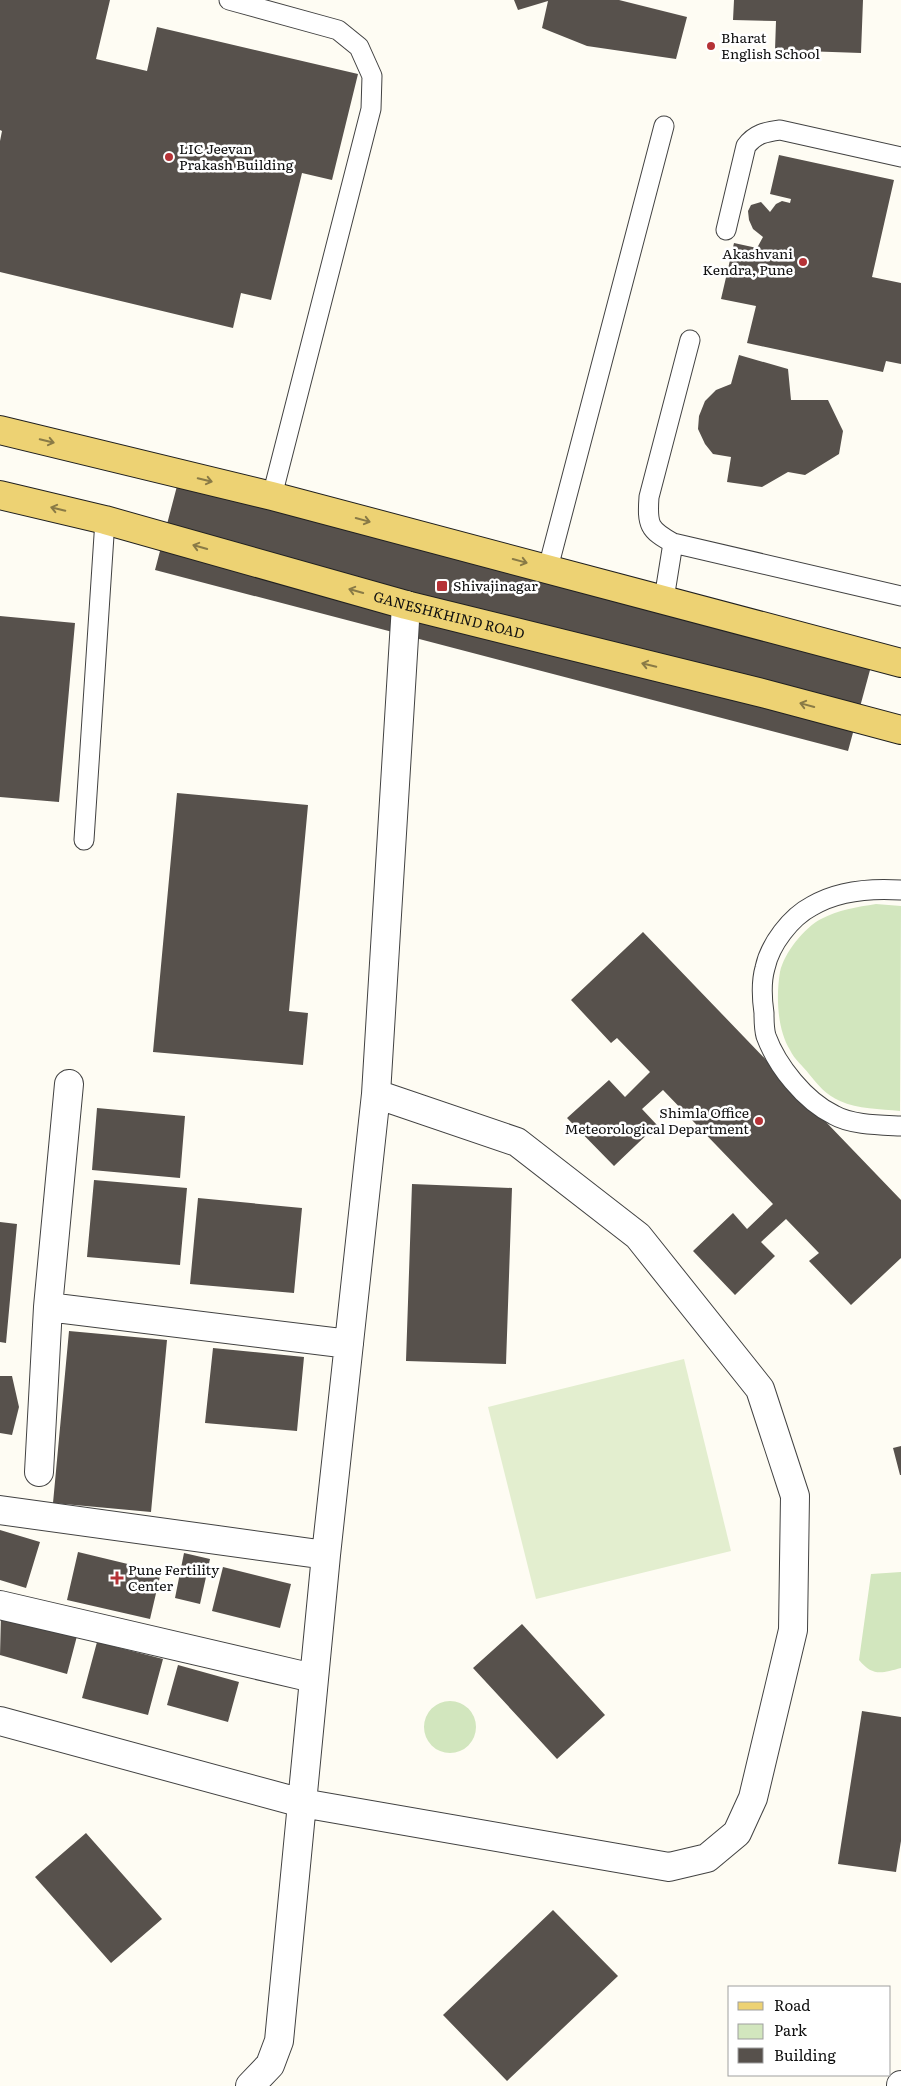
<svg xmlns="http://www.w3.org/2000/svg" width="901" height="2086" font-family="Literata,serif">
  <rect width="100%" height="100%" fill="#fefcf3"/>
  <!-- green -->
  <path fill="#d2e6be" d="M876 904 901 906 900 1111C880 1109 858 1109 840 1101 826 1095 818 1085 809 1074 803 1066 794 1059 790 1050 777 1029 776 996 780 972 784 953 804 928 821 919 838 910 857 907 876 904Z
    M901 1572V1668C882 1673 873 1677 859 1660L871 1574Z
    M424 1727a26 26 0 1 1 52 0a26 26 0 1 1-52 0Z"/>
  <!-- pitch -->
  <path fill="#e3eecf" d="M684 1359 731 1551 536 1599 488 1407Z"/>
  <!-- building -->
  <path fill="#57514c" d="M0 0H110L96 59 147 71 157 27 358 74 332 180 302 173 271 300 241 293 233 328 0 272V141L2 131 0 130Z
    M514 0H619L687 17 676 59 587 46 542 28 548 1 518 10Z
    M734 0H863L861 53 775 50 776 21 733 20Z
    M779 155 894 180 872 277 901 283V364L886 361 883 372 747 343 756 306 721 299 734 243 757 248 763 237 753 229 749 220 748 211 751 205 761 202 770 212 776 204 782 201 790 203 791 199 770 194Z
    M739 355 788 369 791 400H828L843 431 839 454 805 475 788 472 762 487 727 482 731 457 713 454 705 444 698 429 699 416 705 401 716 390 731 384Z
    M182 467 876 648 848 751 155 570Z
    M0 616 75 623 59 802 0 797Z
    M177 793 308 805 289 1011 308 1013 303 1065 153 1052Z
    M643 932 901 1200V1258L851 1305 809 1261 819 1253 786 1219 761 1242 775 1256 735 1295 693 1251 733 1213 747 1229 773 1204 663 1090 642 1109 657 1125 614 1166 567 1118 609 1080 625 1097 650 1072 617 1038 611 1043 571 1000Z
    M97 1108 185 1116 180 1178 92 1170Z
    M94 1180 187 1188 180 1265 87 1257Z
    M412 1184 512 1188 506 1364 406 1361Z
    M198 1198 302 1208 294 1293 190 1284Z
    M0 1222 17 1224 6 1343 0 1342Z
    M69 1331 167 1340 151 1512 53 1503Z
    M213 1348 304 1357 297 1431 205 1423Z
    M0 1376H12L19 1407 12 1435 0 1433Z
    M901 1446V1475H900L893 1448Z
    M0 1530 40 1542 26 1588 0 1580Z
    M78 1552 161 1572 150 1619 67 1600Z
    M184 1553 210 1559 200 1604 175 1598Z
    M223 1567 291 1584 280 1628 212 1611Z
    M1 1615 77 1636 67 1674 0 1655Z
    M522 1624 605 1715 557 1759 473 1668Z
    M97 1642 163 1659 148 1715 82 1698Z
    M178 1665 239 1682 228 1722 167 1705Z
    M862 1711 901 1717V1841L896 1872 838 1864Z
    M86 1833 162 1919 111 1963 35 1877Z
    M553 1910 618 1976 507 2081 443 2015Z"/>
  <g fill="none" stroke-linecap="round" stroke-linejoin="round">
    <!-- service casing -->
    <g stroke="#424242" stroke-width="21">
      <path id="service" d="M229 0 338 30 359 47 372 76 371 109 272 496
        M726 230 746 146C755 134 765 132 780 130L901 157
        M690 340 649 497C647 525 649 530 673 543L901 596
        M548 568 664 126
        M664 599 673 543
        M84 840 105 520
        M901 890C871 888 839 890 812 906 791 917 770 944 765 968 761 982 762 999 764 1013 764 1020 764 1029 766 1036 777 1066 805 1101 834 1115 851 1125 881 1125 901 1126"/>
    </g>
    <!-- minor casing -->
    <g stroke="#424242" stroke-width="30">
      <path id="minor" d="M48 1307 349 1344
        M39 1472 48 1307 69 1084
        M0 1510 326 1555
        M0 1605 313 1678
        M0 1721 302 1803 669 1867 707 1858 737 1833 753 1798 793 1630 795 1496 760 1389 638 1236 517 1142 376 1094
        M250 2086 270 2065 279 2041 326 1555 376 1094 406 605
        M901 2086V2085"/>
    </g>
    <!-- primary casing -->
    <g stroke="#202020" stroke-width="30">
      <g id="primary">
        <path d="M0 430 272 496 901 663"/>
        <path id="s1" d="M0 495 105 520 406 605 766 694 901 730"/>
      </g>
    </g>
    <!-- service -->
    <use href="#service" stroke="#fff" stroke-width="19"/>
    <!-- minor -->
    <use href="#minor" stroke="#fff" stroke-width="28"/>
    <!-- primary -->
    <use href="#primary" stroke="#edd273" stroke-width="28"/>
  </g>
  <!-- one-way arrows -->
  <defs><path id="oneway-shaft" d="M-6 0H5M1.5-3L5.5 0L1.5 3" fill="none" stroke-width="1.6" stroke-linecap="round" stroke-linejoin="round" transform="scale(1.25)"/></defs>
  <g stroke="#897a46">
    <use href="#oneway-shaft" transform="translate(47 441) rotate(14)"/>
    <use href="#oneway-shaft" transform="translate(205 480) rotate(14)"/>
    <use href="#oneway-shaft" transform="translate(58 509) rotate(-166)"/>
    <use href="#oneway-shaft" transform="translate(363 520) rotate(15)"/>
    <use href="#oneway-shaft" transform="translate(200 547) rotate(-164)"/>
    <use href="#oneway-shaft" transform="translate(520 561) rotate(15)"/>
    <use href="#oneway-shaft" transform="translate(356 591) rotate(-164)"/>
    <use href="#oneway-shaft" transform="translate(649 665) rotate(-166)"/>
    <use href="#oneway-shaft" transform="translate(807 705) rotate(-165)"/>
  </g>
  <!-- markers -->
  <g fill="#b53236" stroke="#fff" stroke-width="2">
    <circle cx="711" cy="46" r="5"/>
    <circle cx="169" cy="157" r="5"/>
    <circle cx="803" cy="262" r="5"/>
    <rect x="436" y="580" width="12" height="12" rx="2.5"/>
    <circle cx="759" cy="1121" r="5"/>
    <path d="M114.5 1570.5h5v5h5v5h-5v5h-5v-5h-5v-5h5z"/>
  </g>
  <g text-anchor="middle" stroke-width="5" stroke-linejoin="round" paint-order="stroke">
    <!-- poi labels -->
    <g font-size="14" fill="#0f0f0f" stroke="#fff" text-anchor="start">
      <text x="721" y="43">Bharat<tspan x="721" dy="16">English School</tspan></text>
      <text x="179" y="154">LIC Jeevan<tspan x="179" dy="16">Prakash Building</tspan></text>
      <text x="793" y="259" text-anchor="end">Akashvani<tspan x="793" dy="16">Kendra, Pune</tspan></text>
      <text x="453" y="591">Shivajinagar</text>
      <text x="749" y="1118" text-anchor="end">Shimla Office<tspan x="749" dy="16">Meteorological Department</tspan></text>
      <text x="128" y="1575">Pune Fertility<tspan x="128" dy="16">Center</tspan></text>
    </g>
    <!-- street labels -->
    <g font-size="14" fill="#0f0f0f" stroke="#fff">
      <text dy="5" stroke="none"><textPath href="#s1" startOffset="465">GANESHKHIND ROAD</textPath></text>
    </g>
  </g>
  <!-- legend -->
  <rect x="728" y="1986" width="162" height="90" fill="#ffffff" stroke="#9f9f9f"/>
  <rect x="738" y="2002" width="25" height="8" fill="#edd273" stroke="#9f9f9f"/>
  <text x="774" y="2011" font-size="15" fill="#0f0f0f">Road</text>
  <rect x="738" y="2024" width="25" height="15" fill="#d2e6be" stroke="#9f9f9f"/>
  <text x="774" y="2036" font-size="15" fill="#0f0f0f">Park</text>
  <rect x="738" y="2048" width="25" height="15" fill="#57514c" stroke="#9f9f9f"/>
  <text x="774" y="2061" font-size="15" fill="#0f0f0f">Building</text>
</svg>
